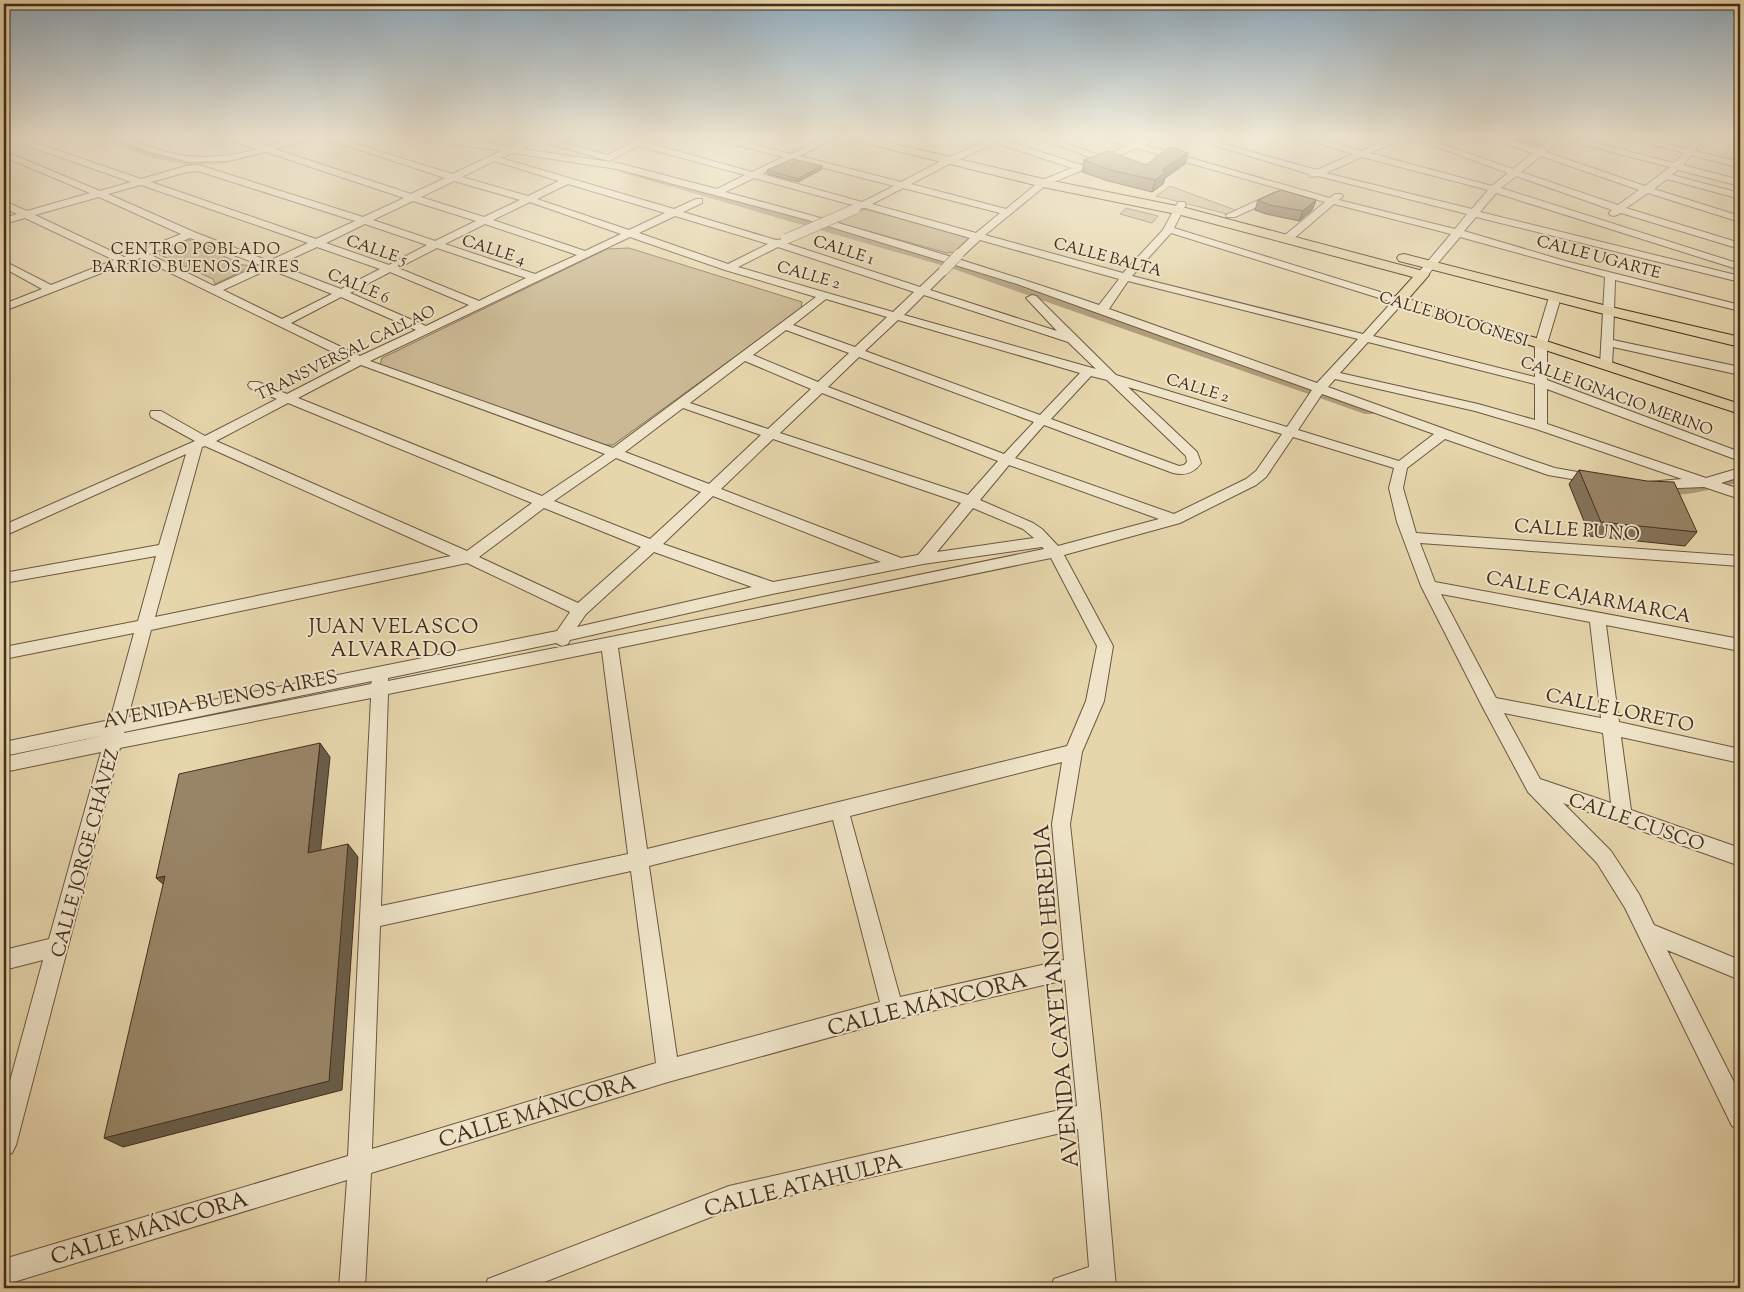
<svg xmlns="http://www.w3.org/2000/svg" width="1744" height="1292" font-family="'Sorts Mill Goudy',serif">
  <rect width="100%" height="100%" fill="#e6d6ac"/>
  <filter id="stains"><feTurbulence type="fractalNoise" baseFrequency=".004" numOctaves="4"/><feColorMatrix values="0 0 0 0 .2 0 0 0 0 .09 0 0 0 0 .02 0 0 0 .5 -.17"/></filter>
  <radialGradient id="worn" r=".72"><stop offset=".6" stop-color="#630" stop-opacity="0"/><stop offset="1" stop-color="#630" stop-opacity=".3"/></radialGradient>
  <!-- green -->
  <path fill="#cab994" stroke="#867358" d="M1170 186 1238 211 1231 215 1156 196Z
    M1126 208 1158 216 1152 223 1120 214Z
    M865 209 972 238 956 252 947 253 843 224 839 220Z
    M189 240 243 265 253 266 215 284 213 279 158 254C164 245 179 241 189 240Z
    M629 248 802 302 801 309 613 445H604L380 365 382 358 607 249Z"/>
  <g fill="none" stroke-linecap="round" stroke-linejoin="round">
    <!-- canal -->
    <path fill="#af9d7b" fill-rule="evenodd" d="M94 136C113 134 134 146 153 152 184 162 213 161 244 154L248 157 223 164 186 165 149 157Z
      M317 136H330L280 149 276 147Z
      M400 136H417L438 141 434 143 404 138Z
      M623 167 957 264 1373 408 1375 411 1373 414H1365L951 268 620 172 619 170Z
      M1740 474V482C1714 488 1680 500 1653 493L1652 490 1658 486 1689 484Z"/>
    <!-- minor casing -->
    <g stroke="#6c5741" stroke-width="2">
      <path id="minor" d="M5 136H16L141 179 186 166 199 165 363 217 404 198 266 152 228 161 189 162 147 151 108 136C124 134 140 144 156 149 191 160 222 159 257 149L223 138 222 136H234L266 146 301 136H313L312 138 275 149 411 194 445 178 318 136H330L452 174 501 151 417 139 413 136H432L511 147 530 139V136H548L547 138 608 155 630 144 609 138 608 136C620 136 632 141 643 137L647 140 645 142 752 172 783 157 709 138 708 136H721L791 154 829 136H839L800 156 901 182 945 159 988 140 989 137 1010 136 1004 140 1081 165 1094 159 1034 136H1045L1102 156 1128 146 1101 138 1100 136H1112L1136 143 1153 136H1164L1163 138 1145 145 1330 198 1335 194H1341L1343 196 1339 200 1455 229 1467 214 1318 176 1310 177 1309 174 1183 136H1195L1317 170 1353 154 1301 138 1300 136H1312L1361 151 1395 136H1406L1405 138 1370 153 1492 186 1508 173 1407 136H1418L1513 169 1533 153 1489 138 1488 136H1500L1538 149 1555 136H1569L1674 163 1684 153 1623 136H1636L1687 149 1696 136H1704L1695 151 1740 162V168L1691 155 1683 165 1740 180V186L1678 170 1672 175 1740 193V199L1667 179 1654 189 1740 216V222L1648 193 1626 208 1740 243V249L1621 213 1614 216 1610 215 1609 213 1612 210 1516 176 1501 188 1740 264V270L1496 193 1480 212 1740 276V282L1476 217 1464 231 1565 261 1740 305V311L1615 280 1613 340 1740 367V375L1613 347 1612 365 1606 369 1602 368 1600 365 1605 277 1460 237 1426 277H1418L1417 275 1418 273 1451 234 1334 204 1292 240H1284L1283 238 1284 236 1325 202 1137 148 1046 185 985 235 1123 273 1163 230 1178 202H1184L1186 204 1174 228 1403 299 1405 301 1403 303 1373 336 1535 377V344L1549 297 1555 294 1559 295 1561 297 1547 344V380L1740 452V461L1547 389V424L1706 478 1740 468V477L1721 483 1740 489V499L1704 487 1654 489 1649 488 1647 485 1649 482 1682 479 1536 429 1475 411 1335 379 1328 387 1525 458 1555 468 1600 476 1602 479 1600 482 1595 483 1548 475 1445 439 1407 468 1403 488 1416 533 1740 556V566L1420 543 1435 582 1740 639V651L1606 625 1619 722 1740 749V763L1621 737 1631 810 1740 848V866L1563 803 1611 851 1639 894 1654 925 1740 960V980L1667 950 1740 1094V1129L1732 1126 1625 908 1597 863 1528 792 1481 704 1421 586 1397 522 1389 488 1394 468 1293 437 1266 477 1256 485 1180 523 1064 555 1113 646 1104 701 1082 752 1070 824 1101 1115 1116 1288H1050L1054 1279 1089 1267 1078 1129 729 1210 529 1288H484L488 1279 729 1186 1077 1106 1065 980 893 1020 668 1082 371 1173 365 1288H339L347 1180 4 1285V1259L348 1156 371 698 120 748 16 1145 12 1153 4 1157V1103L43 960 4 970V950L49 939 101 752 4 772V757L106 735 4 756V742L110 720 134 633 4 659V647L138 621 156 556 4 583V573L159 545 186 454 4 536V525L195 441 151 417 150 414 151 411H161L205 436 277 399 250 388 248 385 250 382H258L287 394 351 361 140 258 4 311V304L42 289 4 268V261L51 285 114 260 25 218 4 224V218L17 214 4 208V201L27 211 90 193 4 157V151L100 191 131 182 6 138ZM1562 139 1670 167 1645 186 1546 152ZM539 141 609 161 638 146 745 175 717 189 618 163 522 149ZM996 143 1072 168 1040 181 1006 209 911 184 951 163ZM513 153 617 169 808 220 1017 284 1312 390 1287 427 1116 375 1036 296 1032 295 1026 298 1057 331 930 290 948 272 949 270 948 268H940L920 287 786 243V239L776 240 683 212 702 203V199H696L674 209 501 158ZM1541 156 1639 190 1618 205 1521 172ZM1362 157 1488 190 1472 209 1326 173ZM793 160 894 186 862 202 762 174ZM494 161 559 181 528 196 462 177ZM198 171 355 221 316 239 151 182 187 172ZM754 178 856 206 857 209 865 208 970 238 955 252 954 254 955 256H963L980 240 1119 279 1099 305C976 263 851 225 725 192ZM454 181 520 200 484 217 421 197ZM568 184 665 213 629 230 537 199ZM141 185 308 243 269 261 194 232 108 194ZM903 188 1000 213 976 233 872 204ZM99 197 181 234 124 257 35 215ZM413 201 476 221 435 241 373 220ZM530 202 621 234 585 251 493 220ZM675 216 768 244 728 264 639 233ZM365 224 427 245 389 265 326 243ZM485 224 577 255 535 274 445 244ZM1171 233 1392 302 1363 334 1132 276ZM630 237 725 270 816 297 613 448 370 361ZM190 238 260 265 214 286 149 254ZM317 247 380 269 341 289 278 265ZM778 247 914 292 893 312 738 267ZM437 248 526 278 479 301 398 268ZM269 269 332 294 282 319 223 290ZM390 272 469 305 426 326 350 293ZM1128 281 1358 339 1317 383 1109 309ZM924 295 1068 342 1096 369 904 315ZM341 297 416 330 360 356 291 323ZM826 299 887 317 855 347 793 325ZM898 320 1080 373 1040 415 865 351ZM786 330 849 353 818 382 753 355ZM1368 342 1535 384V420L1478 404 1340 373ZM859 357 1034 422 1004 454 828 387ZM745 361 811 389 768 429 690 403ZM361 365 605 454 542 496 298 398ZM1091 376 1107 380 1186 456 1187 462 1184 465 1179 466 1051 419ZM1128 387 1282 434 1256 471 1246 479 1174 514 1015 458 1044 425 1173 473C1185 476 1194 473 1201 463L1197 452ZM822 393 998 461 968 495 780 433ZM1322 394 1434 434 1399 461 1298 430ZM288 403 532 503 467 551 216 441ZM683 408 761 435 709 484 625 452ZM773 439 961 503 918 555 901 558 721 489ZM205 446 451 556 155 617 202 447ZM616 458 701 492 650 539 554 501ZM1009 465 1159 519 1058 546 1042 529 1033 523 980 500ZM713 496 881 562 773 582 663 544ZM544 508 641 547 578 603 479 557ZM973 508 1023 529 1034 538 937 552ZM1042 547 1044 549 788 602 388 681V678L556 643 562 646 568 644 570 640 772 594 923 564ZM654 552 752 587 577 627 586 614ZM1051 558 1097 646 1086 701 1067 746 647 849 618 648ZM467 563 570 612 557 631 128 717 151 630ZM1441 594 1590 622 1601 718 1496 698ZM602 651 628 854 381 906 388 694ZM372 681 371 684 124 733V732ZM1504 713 1603 733 1611 803 1540 779ZM1062 762 1052 824 1064 960 900 997 850 816ZM833 820 880 1002 677 1057 649 866ZM631 871 656 1063 372 1149 380 926Z
        M1276 192 1279 193V197L1235 217H1227L1226 215Z"/>
    </g>
    <!-- major casing -->
    <g stroke="#432d1d" stroke-width="2">
      <path id="major" d="M842 136H861L1043 179 1182 207 1427 272 1429 275 1408 299 1546 341 1740 404V414L1536 347 1394 304 1392 301 1394 298 1413 277 1181 215 1043 187 844 138Z
        M1404 254 1611 307 1740 337V347L1604 314 1399 261 1397 258 1399 255Z"/>
    </g>
    <!-- minor -->
    <use href="#minor" fill="#efe4c9" fill-rule="evenodd"/>
    <!-- major -->
    <use href="#major" fill="#e6d6ac" fill-rule="evenodd"/>
    <!-- minor-bridge casing -->
    <g stroke="#6c5741" stroke-width="11" stroke-linecap="butt">
      <path id="minor-bridge" d="M786 239 855 209
        M944 270 959 254"/>
    </g>
    <!-- minor-bridge -->
    <use href="#minor-bridge" stroke="#efe4c9" stroke-width="10"/>
  </g>
  <!-- wall -->
  <path fill="#837259" stroke="#432d1d" d="M453 136H506L496 141Z
    M1504 136H1547L1538 146Z
    M1084 160 1146 165 1185 164 1165 178 1163 184 1152 192 1108 181 1082 172Z
    M822 169 798 182 768 174 767 170Z
    M1258 200H1316L1312 210 1299 221 1266 214 1255 210Z
    M1579 470 1697 532 1685 546 1590 536 1569 484Z"/>
  <!-- shaded-wall -->
  <path fill="#6a5d48" stroke="#432d1d" d="M494 136H506L496 141Z
    M1543 136H1547L1538 146Z
    M1188 153 1185 164 1165 178 1163 184 1152 192 1155 180 1162 170Z
    M822 166V169L798 182 797 179Z
    M1316 200 1312 210 1299 221 1303 211Z
    M320 743 330 757 319 866 308 853Z
    M348 844 358 857 342 1090 123 1147 104 1138Z
    M165 876 171 891 156 878Z"/>
  <!-- building -->
  <path fill="#988567" stroke="#432d1d" d="M1170 147 1188 153 1162 170 1166 172 1155 180 1110 170 1084 160 1108 151 1146 165Z
    M793 159 822 166 797 179 767 170Z
    M1281 190 1316 200 1303 211 1269 205 1258 200Z
    M1579 470 1647 481 1674 482 1697 532 1601 522Z
    M320 743 308 853 348 844 329 1081 104 1138 165 876 156 878 179 774Z"/>
  <!-- sky -->
  <linearGradient id="sky" x2="0" y2="1"><stop stop-color="#91abbc"/><stop offset="0.43" stop-color="#f4edda"/><stop offset="1" stop-color="#f4edda" stop-opacity="0"/></linearGradient>
  <rect width="1744" height="317" fill="url(#sky)"/>
  <g text-anchor="middle" stroke-width="4" stroke-linejoin="round" paint-order="stroke">
    <!-- far-neighbourhood labels -->
    <g font-size="16" letter-spacing="1" fill="#432d1d" stroke="#efe4c9">
      <text x="196" y="254">CENTRO POBLADO<tspan x="196" dy="18">BARRIO BUENOS AIRES</tspan></text>
    </g>
    <!-- far-street labels -->
    <g font-size="16" fill="#432d1d" stroke="#efe4c9">
      <text transform="translate(377 249) rotate(19)" y="6">CALLE 5</text>
      <text transform="translate(494 249) rotate(18)" y="6">CALLE 4</text>
      <text transform="translate(844 249) rotate(18)" y="6">CALLE 1</text>
      <text transform="translate(1108 256) rotate(15)" y="6">CALLE BALTA</text>
      <text transform="translate(1599 256) rotate(15)" y="6">CALLE UGARTE</text>
      <text transform="translate(809 274) rotate(16)" y="6">CALLE 2</text>
      <text transform="translate(359 285) rotate(23)" y="6">CALLE 6</text>
      <text transform="translate(1454 318) rotate(17)" y="6">CALLE BOLOGNESI</text>
      <text transform="translate(345 352) rotate(-26)" y="6">TRANSVERSAL CALLAO</text>
      <text transform="translate(1198 387) rotate(17)" y="6">CALLE 2</text>
      <text transform="translate(1617 395) rotate(20)" y="6">CALLE IGNACIO MERINO</text>
    </g>
    <!-- street labels -->
    <g font-size="19" fill="#432d1d" stroke="#efe4c9">
      <text transform="translate(1577 529) rotate(4)" y="7">CALLE PUNO</text>
      <text transform="translate(1589 596) rotate(11)" y="7">CALLE CAJARMARCA</text>
      <text transform="translate(220 698) rotate(-11)" y="7">AVENIDA BUENOS AIRES</text>
      <text transform="translate(1620 709) rotate(12)" y="7">CALLE LORETO</text>
      <text transform="translate(1637 821) rotate(19)" y="7">CALLE CUSCO</text>
      <text transform="translate(84 853) rotate(-75)" y="7">CALLE JORGE CHÁVEZ</text>
    </g>
    <!-- neighbourhood labels -->
    <g font-size="20" letter-spacing="1" fill="#432d1d" stroke="#efe4c9">
      <text x="394" y="633">JUAN VELASCO<tspan x="394" dy="23">ALVARADO</tspan></text>
    </g>
    <!-- near-street labels -->
    <g font-size="22" fill="#432d1d" stroke="#efe4c9">
      <text transform="translate(1055 996) rotate(-95)" y="8">AVENIDA CAYETANO HEREDIA</text>
      <text transform="translate(927 1003) rotate(-14)" y="8">CALLE MÁNCORA</text>
      <text transform="translate(537 1110) rotate(-17)" y="8">CALLE MÁNCORA</text>
      <text transform="translate(803 1184) rotate(-14)" y="8">CALLE ATAHULPA</text>
      <text transform="translate(149 1227) rotate(-17)" y="8">CALLE MÁNCORA</text>
    </g>
  </g>
  <!-- margin -->
  <rect width="1744" height="1292" fill="none" stroke="#e6d6ac" stroke-width="20"/>
  <rect x="5" y="5" width="1734" height="1282" fill="none" stroke="#432d1d" stroke-width="2.5"/>
  <rect x="10" y="10" width="1724" height="1272" fill="none" stroke="#432d1d"/>
  <rect width="100%" height="100%" filter="url(#stains)"/>
  <rect width="100%" height="100%" fill="url(#worn)"/>
</svg>
